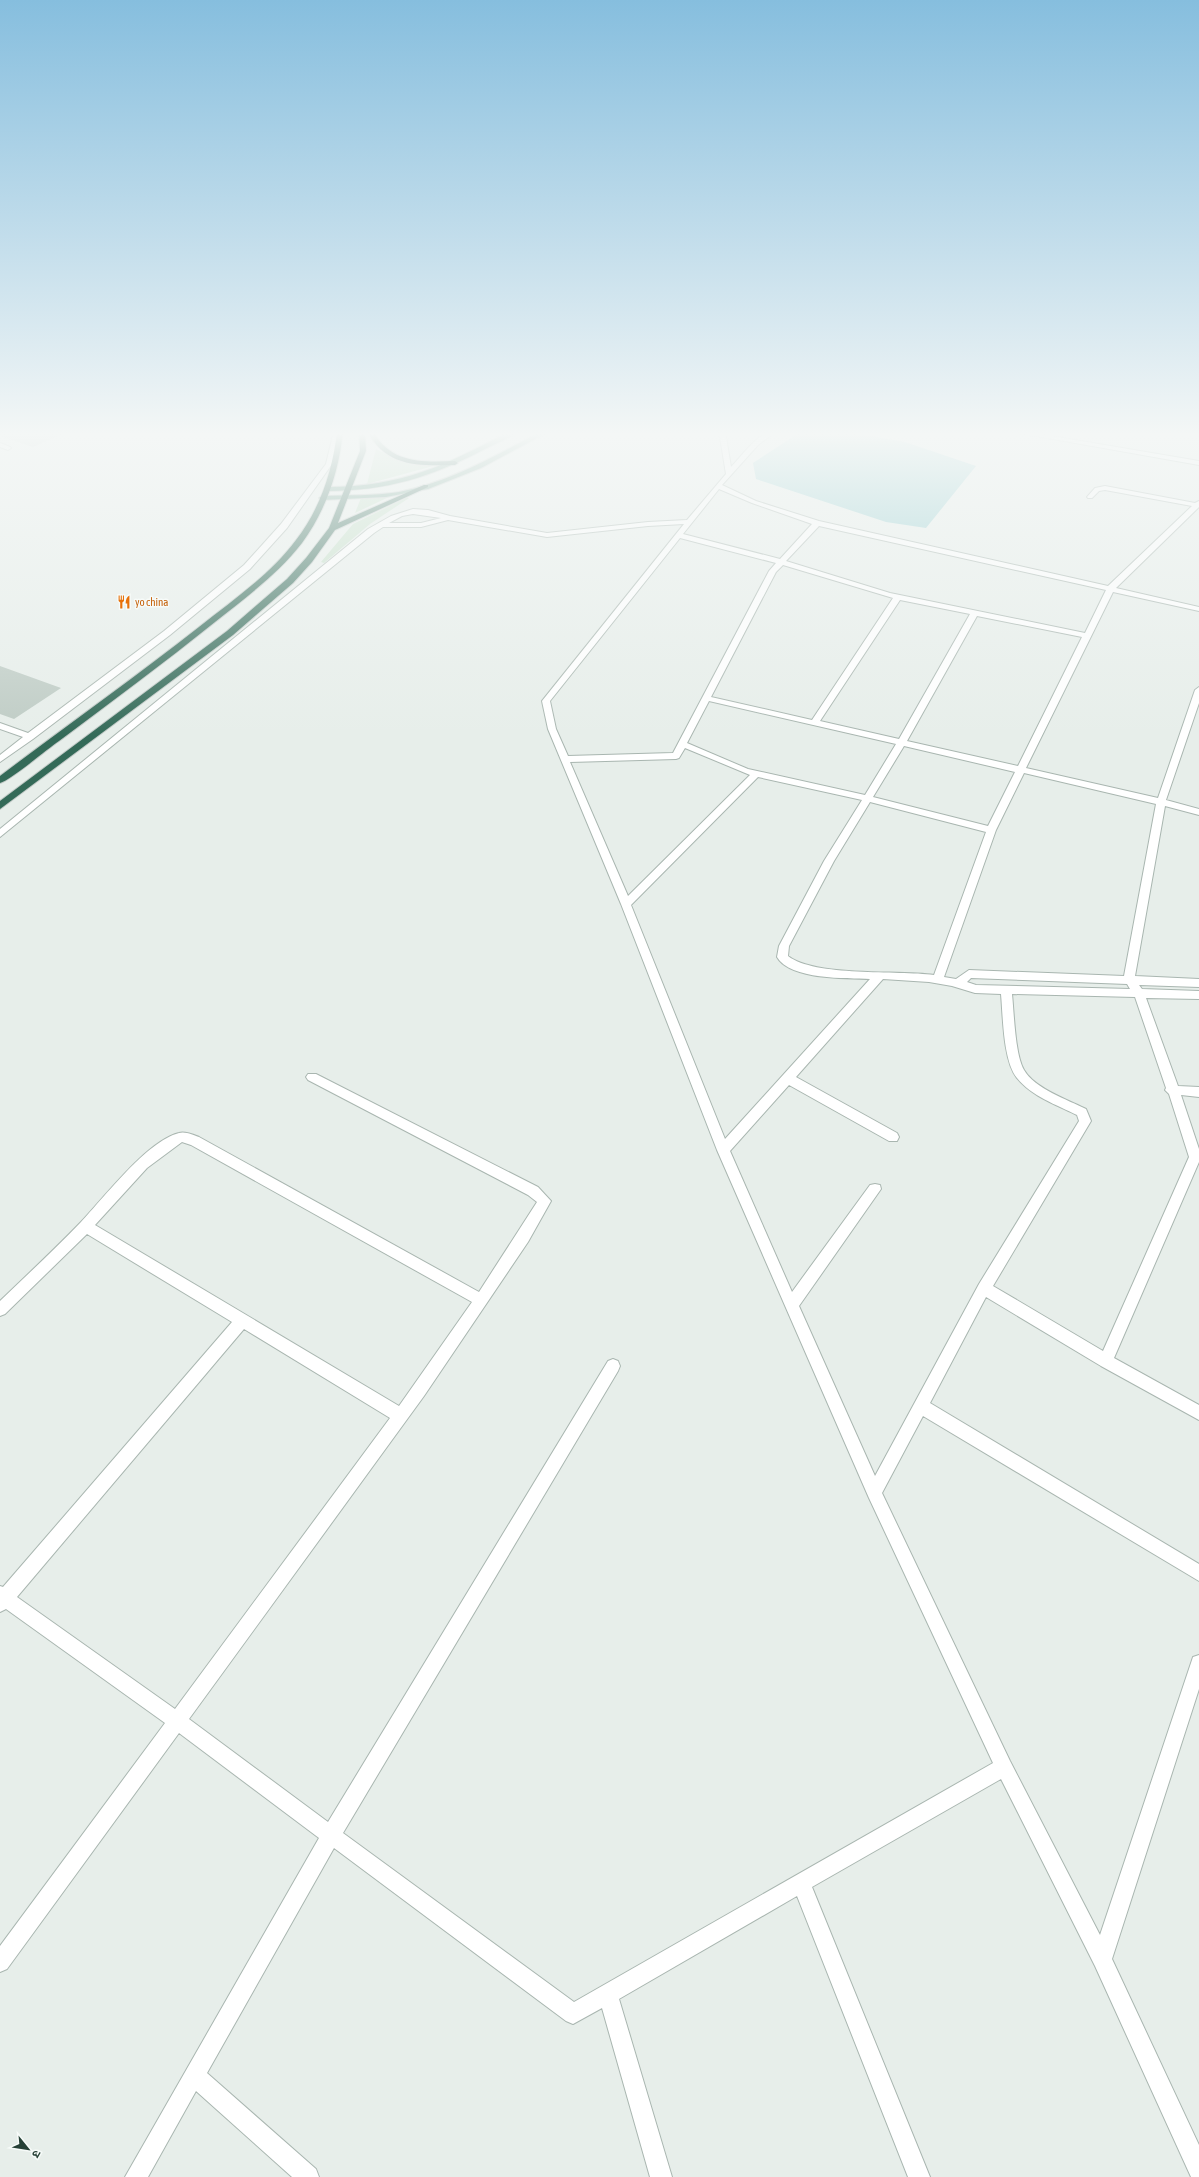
<svg xmlns="http://www.w3.org/2000/svg" width="1199" height="2177" font-family="'Asap Condensed','Noto Sans Devanagari',sans-serif">
  <rect width="100%" height="100%" fill="#e7eeea"/>
  <!-- green -->
  <path fill="#c1ddc5" d="M376 449 397 460 437 465 367 484Z
    M391 496 355 513 361 498Z
    M406 498H409L370 524 324 563 321 562 353 524Z"/>
  <!-- water -->
  <path fill="#93cdcf" d="M802 431H843L905 442 976 466 926 528 886 522 756 479 753 463Z"/>
  <!-- building -->
  <path fill="#bfccc5" d="M0 431H69L33 447 0 436Z
    M0 666 61 688 14 719 0 714Z"/>
  <g fill="none" stroke-linecap="round" stroke-linejoin="round">
    <!-- minor casing -->
    <g stroke="#a9b6b0" stroke-width="2">
      <path id="minor" d="M334 431H340L332 464 287 528 250 569 170 635 33 739 0 762V755L23 737 0 729V723L28 733 164 631 244 565 281 524 326 464Z
        M719 431H725L731 467C743 455 758 431 776 431L758 445 722 485 756 501 819 521 1108 586 1192 506 1105 490 1099 491 1092 498H1088L1087 497 1095 488 1105 486 1195 503 1199 501V507L1116 588 1199 607V611L1113 592 1026 768 1158 798 1195 690 1199 687V703L1166 800 1199 809V815L1165 806 1135 976 1199 979V987L1139 985 1142 989 1199 991V999L1146 998 1178 1086 1199 1087V1097L1181 1095 1199 1149V1162L1114 1358 1199 1405V1420L1101 1366 986 1297 930 1403 1199 1564V1581L923 1416 882 1493 1010 1761 1100 1935 1191 1663 1193 1657 1199 1655V1689L1112 1959 1199 2145V2177H1191L1095 1966 1001 1779 812 1887 930 2177H908L797 1896 619 1999 672 2177H650L602 2008 573 2024 566 2021 334 1848 207 2073 316 2169 319 2177H292L196 2091 148 2177H125L319 1838 179 1733 7 1969 0 1972V1946L165 1723 6 1609 0 1612V1586L3 1587 232 1322 87 1234 5 1314 0 1316V1301C27 1275 55 1249 81 1222 104 1198 147 1141 179 1133 185 1131 194 1135 199 1137L479 1292 537 1202 528 1195 308 1080 306 1077 308 1074H316L538 1187 551 1201 528 1242 424 1396 189 1719 328 1822 608 1361 613 1359 618 1361 620 1366 618 1371 343 1833 574 2002 993 1763 869 1498 717 1150 621 904 548 729 542 701 684 524 648 526 547 537 448 520 421 527H383L374 533 0 837V829L368 529 391 516 413 509 428 510 450 516 547 533 648 522 687 520 726 474ZM719 489 752 503 812 524 780 559 683 534ZM413 514 441 518 421 523H389L402 516ZM819 526 1106 590 1085 633 890 593 786 561ZM680 538 776 563 769 571 673 753 568 756 556 729 550 701ZM783 565 893 598 812 720 711 697 776 572ZM900 600 970 614 899 739 820 721ZM977 616 1082 637 1018 766 907 741ZM709 701 896 744 865 795 748 769 687 743ZM904 746 1015 772 988 826 873 797ZM685 748 750 775 628 896 570 762 676 759 679 758ZM1024 773 1156 804 1124 976 969 970 956 979 944 977 996 830ZM758 777 862 800 824 861 779 946 777 957C790 980 847 978 870 979L725 1139 631 905ZM870 802 986 832 934 975C897 970 815 977 788 956L789 946 834 861ZM971 978 1127 984 1130 989 976 985 967 982ZM883 979 929 982 952 986 975 993 1001 994C1003 1016 1003 1061 1017 1078 1031 1096 1057 1105 1077 1115L1079 1121 979 1284 875 1476 799 1306 881 1189 880 1185 875 1184 870 1185 792 1292 730 1151 789 1085 889 1141H897L899 1137 897 1133 796 1077ZM1012 994 1135 997 1166 1088 1165 1090 1169 1094 1189 1157 1103 1351 993 1286 1091 1121 1086 1109C1068 1100 1034 1088 1024 1070 1015 1055 1014 1013 1012 994ZM182 1142 191 1145 472 1302 399 1406 95 1225 147 1168ZM244 1329 390 1418 175 1709 17 1597Z
        M1007 431H1022L1199 461V465Z
        M0 443 10 447 11 448 8 450 0 447Z"/>
    </g>
    <!-- major casing -->
    <g stroke="#c2cac7" stroke-width="2">
      <path id="major" d="M510 431H518C509 439 494 444 483 450 431 477 386 491 327 491L324 489 327 487C402 487 446 465 510 431Z
        M542 431H550L481 468 428 489 386 497 322 500 319 498 322 496C347 495 373 496 399 492 450 482 496 455 542 431Z"/>
    </g>
    <!-- highway casing -->
    <g stroke="#c2cac7" stroke-width="2">
      <path id="highway" d="M337 431H343C339 472 326 510 302 543 278 574 245 598 215 622 164 663 111 702 59 741 47 749 11 780 0 783V776C66 726 134 678 199 627 233 600 270 575 296 540 320 509 333 470 337 431Z
        M359 431H365L366 451 338 523 424 485H428V487L335 530 312 562 293 583 233 635 0 809V801L227 631 287 579 306 558 329 528 360 451Z
        M367 431H373C391 464 422 462 455 461L458 463 455 465C418 466 386 467 367 431Z"/>
    </g>
    <!-- minor -->
    <use href="#minor" fill="#fff" fill-rule="evenodd"/>
    <!-- major -->
    <use href="#major" fill="#6ea08d" fill-rule="evenodd"/>
    <!-- highway -->
    <use href="#highway" fill="#346a58" fill-rule="evenodd"/>
  </g>
  <!-- sky -->
  <linearGradient id="sky" x2="0" y2="1"><stop stop-color="#86bede"/><stop offset="0.59" stop-color="#f4f7f6"/><stop offset="1" stop-color="#f4f7f6" stop-opacity="0"/></linearGradient>
  <rect width="1199" height="736" fill="url(#sky)"/>
  <!-- icons -->
  <defs>
    <g id="restaurant-bare" transform="scale(1.08)"><path d="M-5-6h1v4h1v-4h1v4h1v-4h1v5L-1.5 .5V6h-2V.5L-5-1ZM5-6V6H3V1.5H1.5Q1.5-4 5-6Z" fill="#e8710a" stroke="#f7fbf9" stroke-width="2.5" paint-order="stroke"/></g>
  </defs>
  <g fill-rule="evenodd">
    <use href="#restaurant-bare" x="124" y="602"/>
  </g>
  <g text-anchor="middle" stroke-width="3" stroke-linejoin="round" paint-order="stroke">
    <!-- far-food labels -->
    <g font-size="11" fill="#c56008" stroke="#f7fbf9" text-anchor="start">
      <text x="135" y="606">yo china</text>
    </g>
  </g>
  <!-- north arrow -->
  <g transform="translate(28 2149) rotate(120)" stroke="#f7fbf9" stroke-width="3" paint-order="stroke">
  <path d="M0-3L7 15L0 10L-7 15Z" fill="#264036"/>
  <text y="-6" font-size="11" font-weight="bold" text-anchor="middle" fill="#264036">उ</text>
  </g>
</svg>
